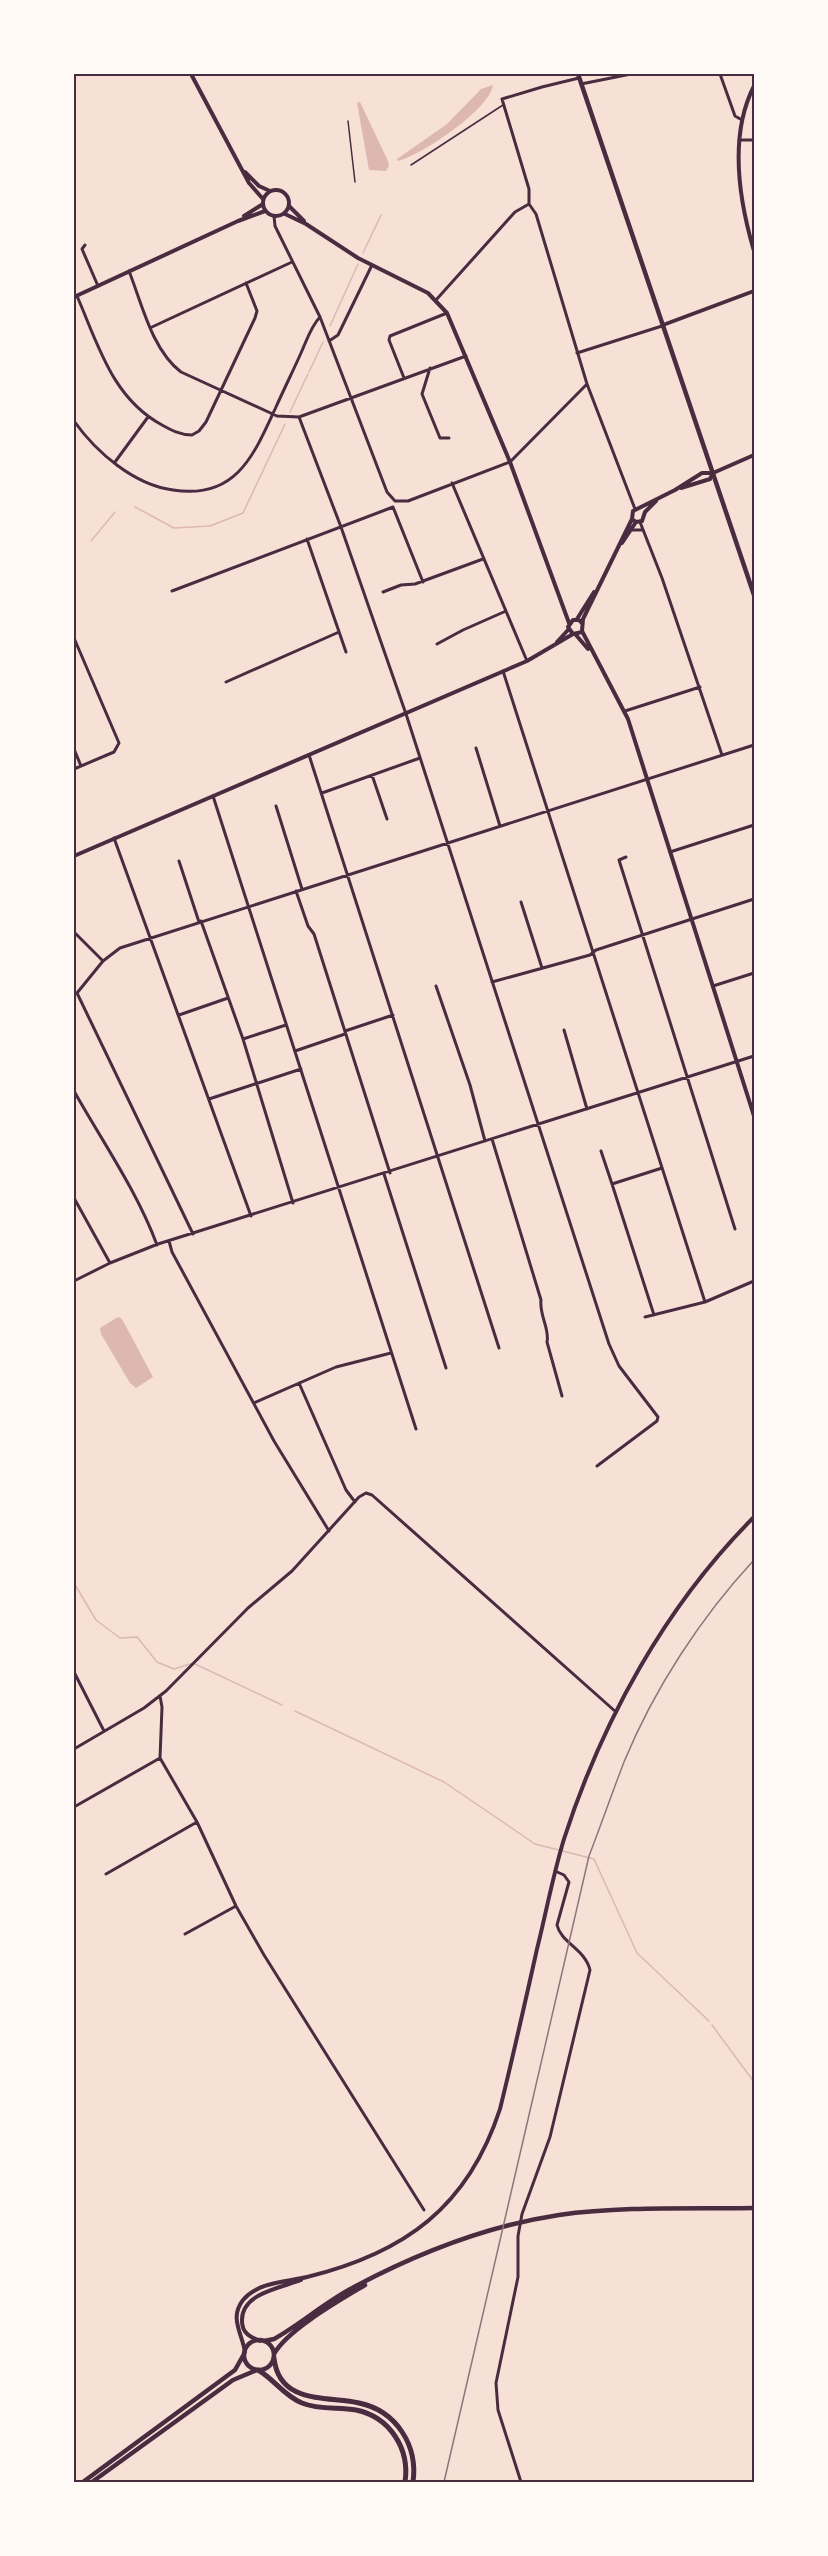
<svg xmlns="http://www.w3.org/2000/svg" width="828" height="2556" font-family="'Roboto Condensed',sans-serif">
  <rect width="100%" height="100%" fill="#f7e1d7"/>
  <!-- water -->
  <path fill="#dcb8b0" d="M493 85C490 109 422 155 398 161L397 159 447 124 481 89Z
    M360 102 388 161 389 166 386 171 369 170 357 103Z
    M118 1317 122 1319 153 1377 136 1388 130 1383 101 1334 100 1328Z"/>
  <g fill="none" stroke-linecap="round" stroke-linejoin="round">
    <!-- stream -->
    <path stroke="#dcb8b0" stroke-width="1.5" d="M363 253 381 215
      M330 326 358 264
      M309 372 323 342
      M290 412 308 374
      M135 507 174 528 210 526 243 513 285 424
      M91 541 115 512
      M74 1583 96 1620 120 1638 137 1637 157 1662 174 1669 193 1663 282 1705
      M295 1711 444 1782 535 1844 594 1859 637 1953 709 2021
      M712 2025 754 2082"/>
    <!-- service -->
    <path stroke="#4a2c40" stroke-width="1.5" d="M348 121 355 182
      M411 165 503 105"/>
    <!-- minor -->
    <path stroke="#4a2c40" stroke-width="3" d="M720 74 735 116 742 120
      M579 78 542 87 502 99 529 189V204L536 214 587 384 635 509
      M581 84 631 74
      M739 140H754
      M274 216 275 226 320 317 387 492 395 501
      M85 245 82 249 98 286
      M129 271C142 304 152 350 181 372L277 416 299 417 466 356
      M77 296C98 344 112 398 162 425 171 430 180 435 192 435L199 431 206 422 255 318 257 311 246 283
      M436 300 515 212 529 204
      M152 327 292 262
      M329 341 338 335 372 265
      M577 353 662 326
      M430 368 422 394 440 438H449
      M404 378 389 340 390 336 447 313
      M299 417 341 527 406 714 609 1344 619 1366 658 1417 657 1421 597 1466
      M74 421C96 452 134 485 173 490 236 500 254 455 276 407 284 389 293 371 301 353 306 342 311 326 320 317
      M115 462 148 417
      M452 483 527 661
      M395 501H408L510 462 587 384
      M393 507 423 582
      M640 522 662 578 722 755
      M631 530H643
      M307 539 346 652
      M172 591 393 507
      M383 592 401 585 415 584 483 559
      M74 638 119 743 114 752 74 769
      M437 644 463 630 506 611
      M503 671 705 1302
      M226 682 339 632
      M625 711 700 687
      M476 748 500 826
      M74 749 81 766
      M309 755 499 1348
      M372 775 387 819
      M322 793 420 758
      M213 796 416 1429
      M276 806 302 889
      M114 838 251 1216
      M670 852 754 825
      M626 857 619 860 735 1229
      M179 861 199 922
      M296 891 308 926 314 934 390 1173
      M521 902 542 968
      M201 921 243 1039 293 1203
      M74 932 103 961
      M492 982 590 955 596 950 754 899
      M436 986 470 1085 485 1141
      M713 986 754 973
      M77 993 103 961 120 948 754 745
      M77 993 193 1234
      M179 1015 228 998
      M564 1030 587 1109
      M345 1031 393 1015
      M243 1039 286 1025
      M295 1051 345 1034
      M74 1091C102 1141 137 1191 157 1245
      M209 1099 301 1069
      M492 1139 541 1300C539 1315 550 1329 547 1342L562 1396
      M601 1151 612 1184
      M384 1174 446 1368
      M74 1198 110 1263
      M169 1241 172 1252 274 1441 329 1531
      M74 1281 110 1263 158 1244 754 1056
      M654 1315 612 1184 662 1168
      M645 1317 705 1302 754 1281
      M299 1383 346 1490 355 1502
      M254 1403 336 1367 391 1353
      M74 1672 104 1731
      M160 1696 162 1707 160 1758 197 1822 236 1906 264 1955 424 2210
      M74 1749 144 1708 166 1691 248 1608 292 1571 359 1497 366 1493 372 1495 616 1712
      M74 1807 160 1758
      M106 1874 197 1822
      M185 1934 236 1906
      M521 2482 498 2410 496 2383 518 2277V2236L522 2214 550 2137 590 1970C585 1949 561 1943 557 1925L569 1882 564 1875 555 1871"/>
    <!-- tertiary -->
    <path stroke="#4a2c40" stroke-width="4" d="M191 74 249 183 263 199
      M754 86C729 135 739 200 754 251
      M245 172 259 186 270 191
      M263 203a13 13 0 1 1 26 0a13 13 0 1 1-26 0Z
      M289 206 304 221
      M285 214 306 224 358 258 428 293 447 313 510 462 569 623
      M244 216 263 204
      M74 297 238 221 265 211
      M663 325 754 291
      M713 473H702L675 490 633 511 632 519 583 619 582 631 628 719 754 1116
      M713 473 754 455
      M681 488 710 479 713 473
      M632 519 636 522 642 521 645 512 656 501
      M622 543 636 522
      M577 619 594 592
      M582 632 573 634 568 627 573 620H579L582 623
      M576 635 588 649
      M557 642 568 630
      M74 856 527 661 573 634
      M260 2341C250 2337 242 2333 242 2321 241 2293 281 2288 301 2280
      M245 2352C242 2333 229 2318 243 2300 258 2282 286 2282 307 2277 405 2253 468 2207 500 2109 513 2056 525 2003 537 1949 546 1913 553 1875 564 1839 602 1721 666 1605 754 1517"/>
    <!-- primary -->
    <path stroke="#4a2c40" stroke-width="4.5" d="M578 74 754 595
      M244 2355a15 15 0 1 1 30 0a15 15 0 1 1-30 0Z
      M264 2341 274 2339C301 2324 325 2302 354 2287 418 2253 486 2226 559 2215 623 2206 690 2209 754 2208
      M274 2354C287 2330 340 2300 365 2285
      M83 2482 235 2370 244 2354
      M92 2482 233 2380 257 2370"/>
    <!-- motorway -->
    <path stroke="#4a2c40" stroke-width="5" d="M274 2358C279 2405 328 2396 359 2403 397 2411 418 2446 413 2482
      M258 2370C274 2379 284 2396 302 2403 319 2410 338 2407 356 2410 390 2417 410 2449 405 2482"/>
    <!-- rail -->
    <path stroke="#8f747c" stroke-width="1.5" d="M444 2482 589 1856C601 1825 612 1793 624 1762 654 1689 701 1617 754 1560"/>
  </g>
  <!-- border -->
  <rect width="828" height="2556" fill="none" stroke="#fffaf5" stroke-width="150"/>
  <rect x="75" y="75" width="678" height="2406" fill="none" stroke="#4a2c40" stroke-width="2"/>
</svg>
